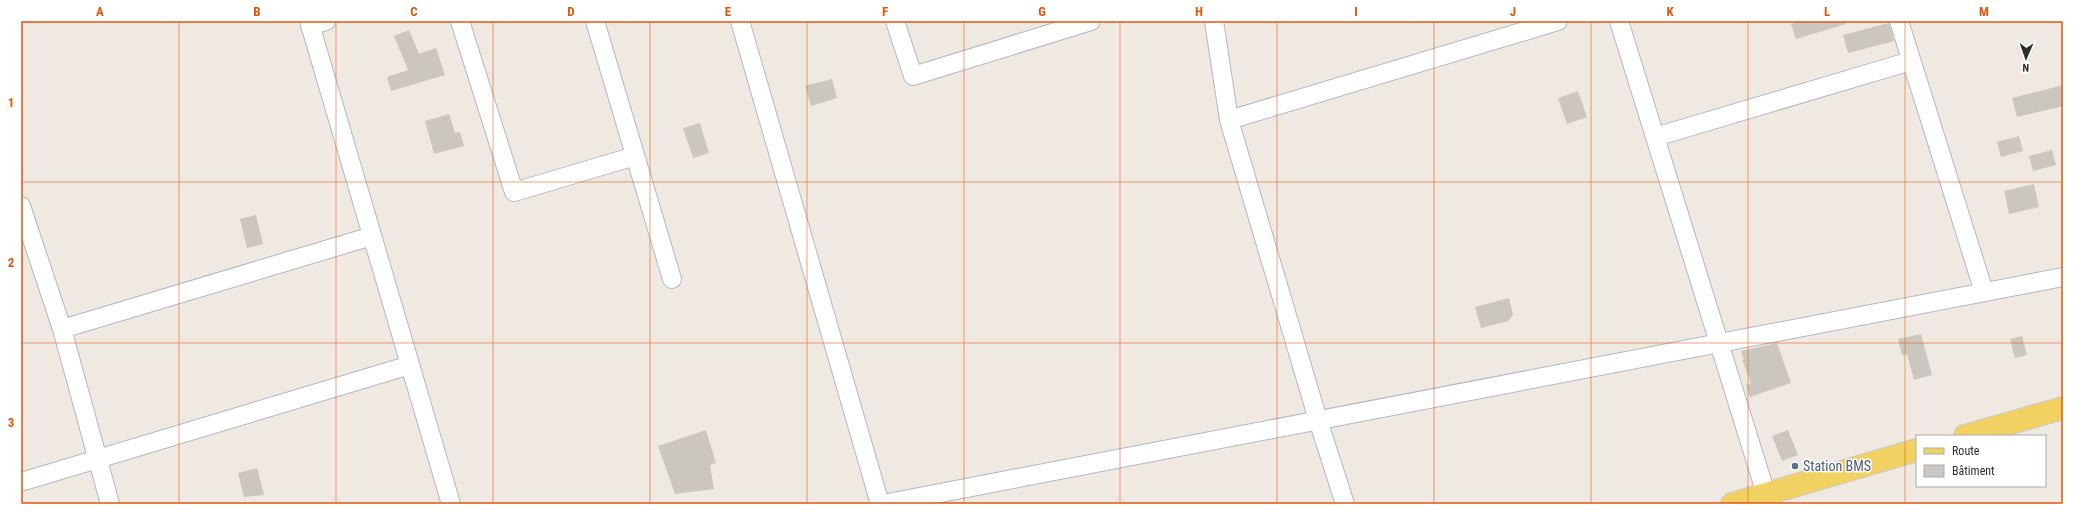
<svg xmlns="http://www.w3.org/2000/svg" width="2084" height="525" font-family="'Roboto Condensed',sans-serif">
  <rect width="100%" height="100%" fill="#efe9e1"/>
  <!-- building -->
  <path fill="#cbc7bf" d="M1800 21H1845L1846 24 1796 39 1791 24Z
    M1889 23 1894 41 1848 53 1843 35Z
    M409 30 419 54 436 48 445 75 391 91 387 77 408 70 394 36Z
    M832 79 837 98 811 106 805 86Z
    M2063 85V106L2017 117 2012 98Z
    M1578 91 1587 117 1567 124 1558 98Z
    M449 114 455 133 460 132 464 146 434 154 425 121Z
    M700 123 709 153 693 158 683 128Z
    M2019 136 2023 151 2001 157 1997 142Z
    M2052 150 2056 165 2033 171 2029 156Z
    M2034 184 2039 207 2009 214 2004 191Z
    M256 215 263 244 247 248 240 219Z
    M1509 298 1513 315 1508 321 1481 328 1475 307Z
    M1921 334 1932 375 1914 380 1907 354 1902 355 1898 339Z
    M2022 336 2027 355 2015 358 2010 339Z
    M1777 343 1791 383 1750 397 1746 385 1751 383 1742 360H1744L1741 351Z
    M706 430 716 463 710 465 714 489 675 494 658 446Z
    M1788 430 1798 455 1782 461 1772 436Z
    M257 468 264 495 244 497 238 473Z"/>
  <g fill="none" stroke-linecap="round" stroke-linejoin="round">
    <!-- minor casing -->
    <g stroke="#b4b7c1" stroke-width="20">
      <path id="minor" d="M309 21 451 504
        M460 21 514 192 635 156
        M595 21 672 279
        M740 21 880 504
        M895 21 913 76 1091 21
        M1214 21 1229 120 1318 420 1345 504
        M1619 21 1766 494
        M1899 21 1984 292
        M310 26 326 21
        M1229 120 1558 21
        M1655 137 1911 61
        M21 206 62 329 110 504
        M62 329 372 236
        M21 482 410 365
        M883 504 2063 277"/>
    </g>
    <!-- major casing -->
    <g stroke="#c9c9c9" stroke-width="24">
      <path id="major" d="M1965 436 2063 408
        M1732 504 1917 450"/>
    </g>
    <!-- minor -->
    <use href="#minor" stroke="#fff" stroke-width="18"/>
    <!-- major -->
    <use href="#major" stroke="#f2d163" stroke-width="22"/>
  </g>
  <!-- grid -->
  <path fill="none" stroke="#df570e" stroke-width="1" stroke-opacity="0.55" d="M179 21V504M336 21V504M493 21V504M650 21V504M807 21V504M964 21V504M1120 21V504M1277 21V504M1434 21V504M1591 21V504M1748 21V504M1905 21V504M21 182H2063M21 343H2063"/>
  <!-- markers -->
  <circle fill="#5c6f8a" stroke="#fff" stroke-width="1.5" cx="1795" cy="466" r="4"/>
  <g text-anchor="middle" stroke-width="3" stroke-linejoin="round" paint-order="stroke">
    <!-- service labels -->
    <g font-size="14" fill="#4e5e75" stroke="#fff" text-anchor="start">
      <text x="1803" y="471">Station BMS</text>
    </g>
  </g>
  <!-- border -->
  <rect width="2084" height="525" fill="none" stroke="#ffffff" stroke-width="44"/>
  <!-- legend -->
  <rect x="1916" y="435" width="130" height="52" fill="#ffffff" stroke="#ababab"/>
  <rect x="1924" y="448" width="20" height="6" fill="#f2d163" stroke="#ababab"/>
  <text x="1952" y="455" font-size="12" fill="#2e2e2e">Route</text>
  <rect x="1924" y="465" width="20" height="12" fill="#cbc7bf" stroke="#ababab"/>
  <text x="1952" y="475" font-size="12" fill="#2e2e2e">Bâtiment</text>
  <!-- north arrow -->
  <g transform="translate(2026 58) rotate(182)" stroke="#ffffff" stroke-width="3" paint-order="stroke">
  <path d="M0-3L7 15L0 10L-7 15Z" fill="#2e2e2e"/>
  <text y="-6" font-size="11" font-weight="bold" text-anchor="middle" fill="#2e2e2e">N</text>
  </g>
  <rect x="22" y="22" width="2040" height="481" fill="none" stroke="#df570e" stroke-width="1.5"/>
  <g font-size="13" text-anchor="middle" font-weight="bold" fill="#df570e">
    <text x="100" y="16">A</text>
    <text x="257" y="16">B</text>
    <text x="414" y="16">C</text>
    <text x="571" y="16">D</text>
    <text x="728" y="16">E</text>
    <text x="885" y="16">F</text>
    <text x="1042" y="16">G</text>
    <text x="1199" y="16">H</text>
    <text x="1356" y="16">I</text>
    <text x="1513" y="16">J</text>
    <text x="1670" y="16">K</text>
    <text x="1827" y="16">L</text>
    <text x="1984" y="16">M</text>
    <text x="11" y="107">1</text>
    <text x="11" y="267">2</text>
    <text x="11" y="427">3</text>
  </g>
</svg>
